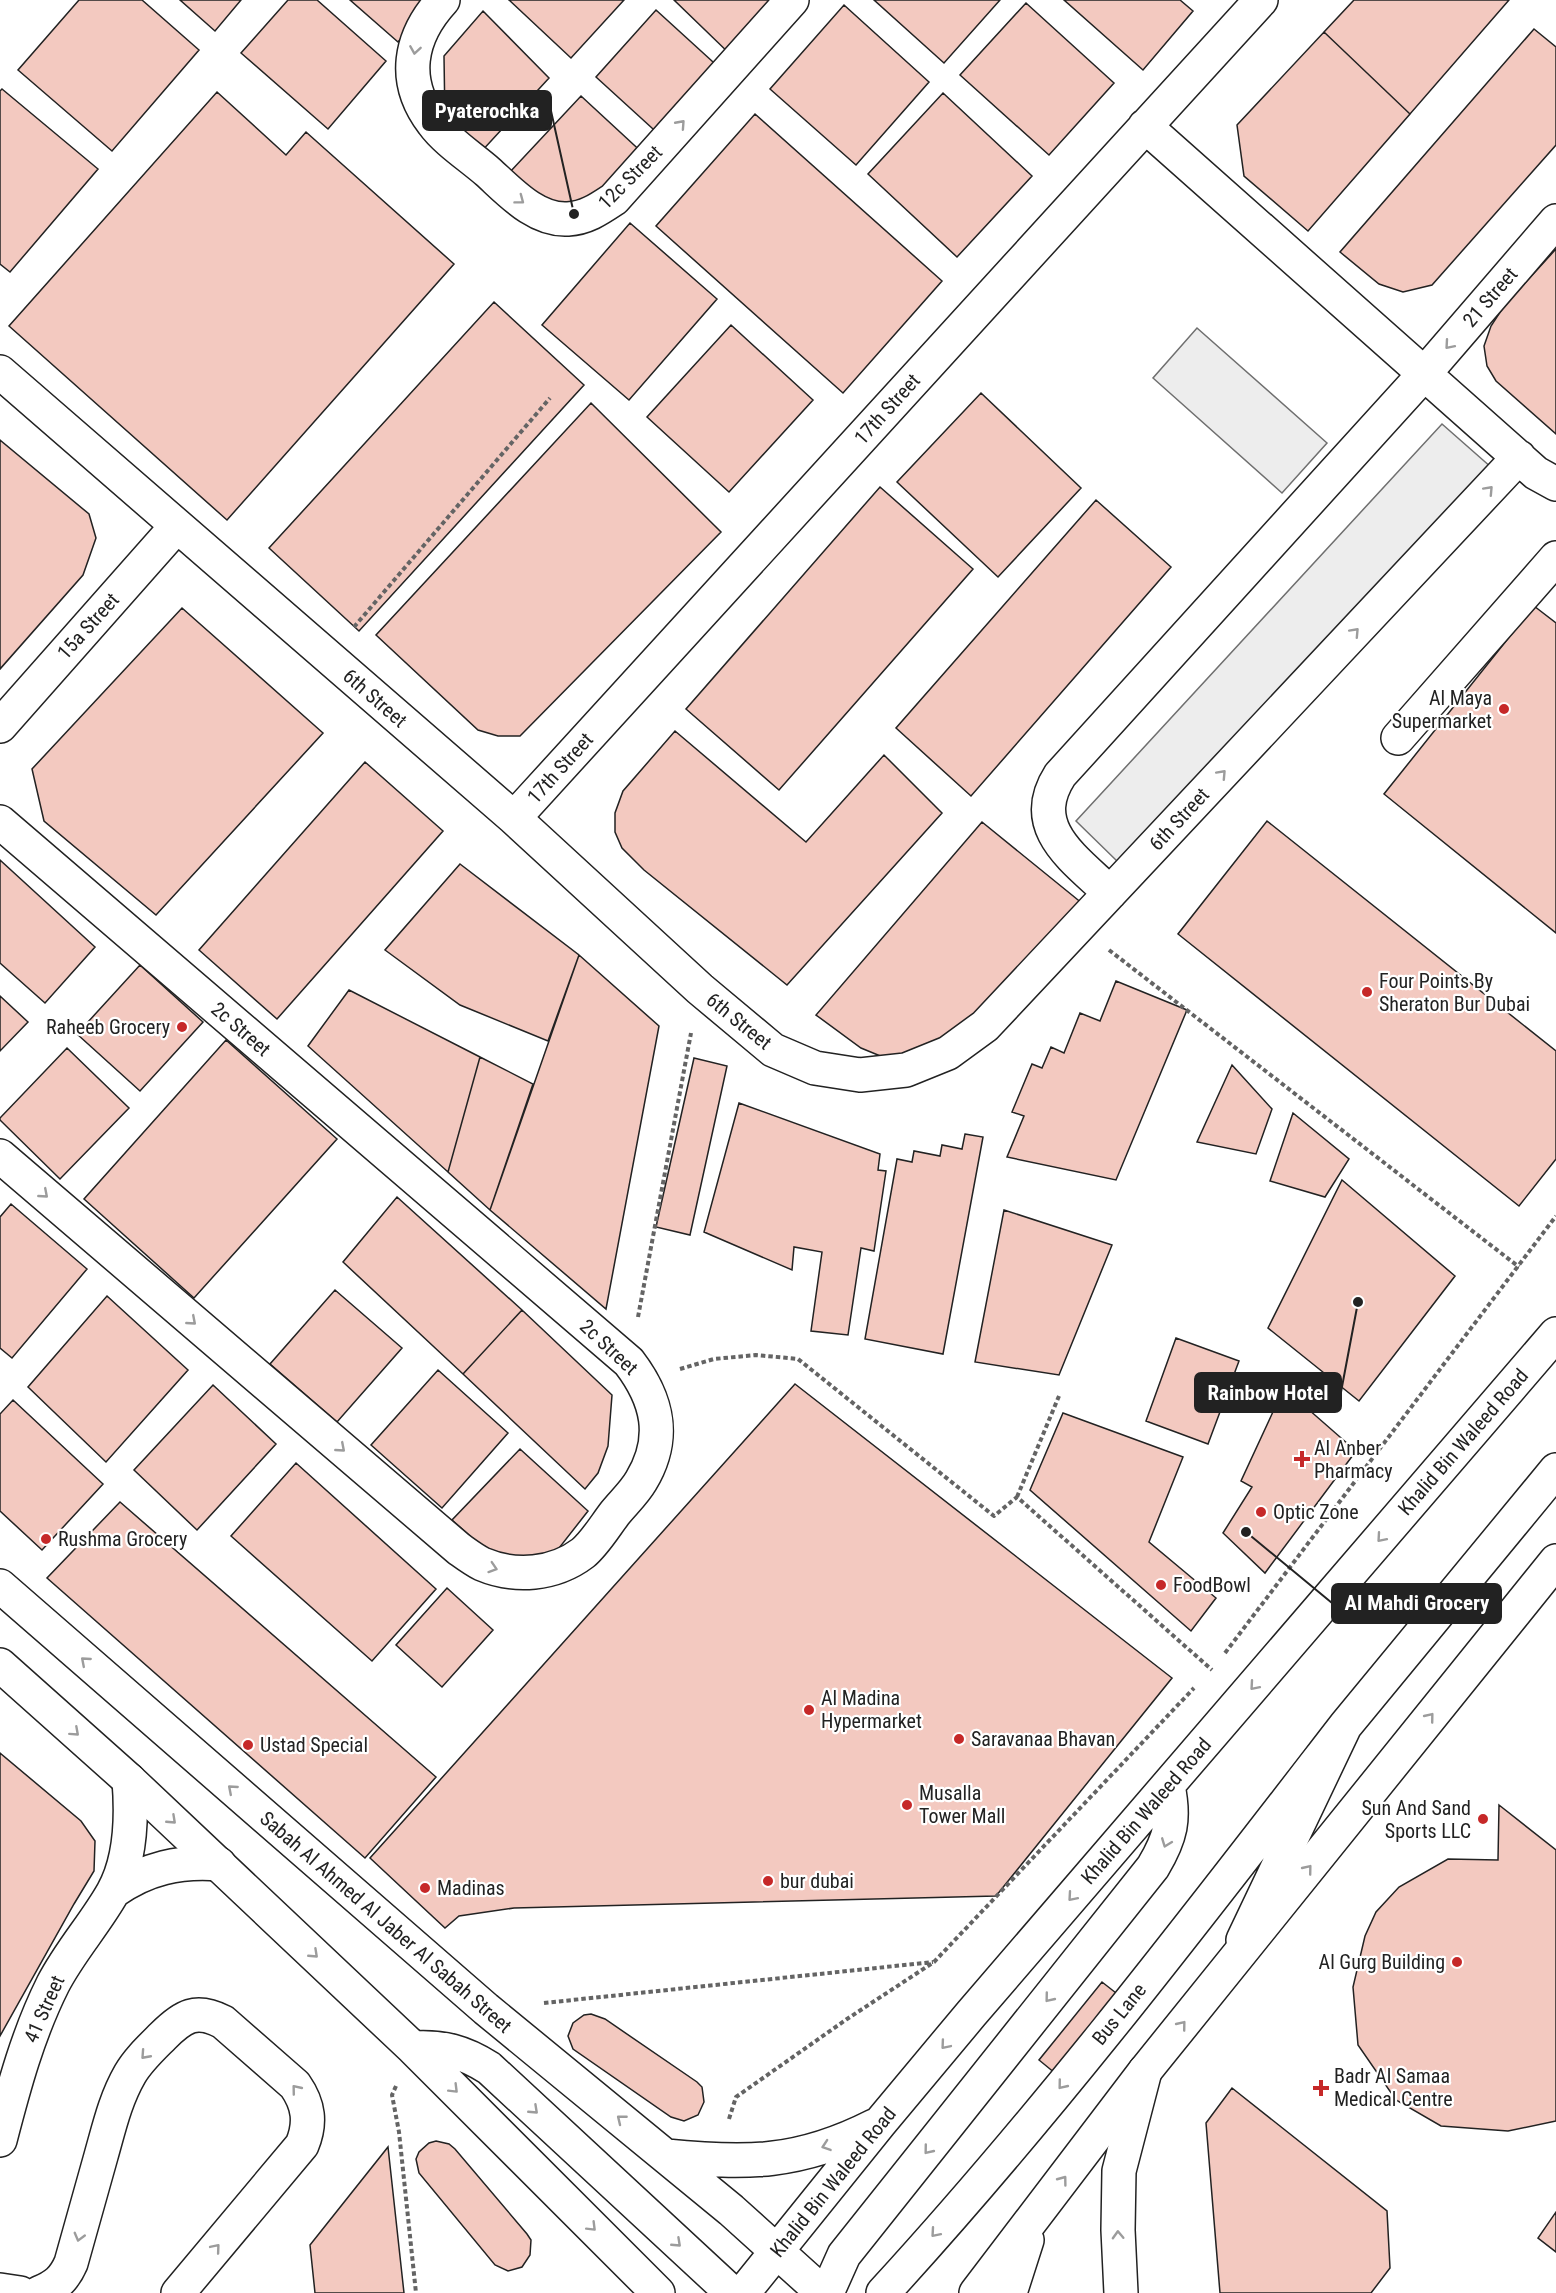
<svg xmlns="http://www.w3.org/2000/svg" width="1556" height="2293" font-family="'Roboto Condensed',sans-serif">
  <rect width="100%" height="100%" fill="#fff"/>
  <!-- parking -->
  <path fill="#ededed" stroke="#6f6f6f" stroke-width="1.5" d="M1197 328 1327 443 1282 493 1153 378Z
    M1442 424 1492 468 1119 863 1076 821Z"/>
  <!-- building -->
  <path fill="#f3c9c0" stroke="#222" stroke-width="1.5" d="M79 0H142L199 50 112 151 18 70Z
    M180 0H241L215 31Z
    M288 0H317L386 61 328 129 241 53Z
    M350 0H434L398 42Z
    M509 0H624L571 58Z
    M674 0H786L735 59Z
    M874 0H1000L944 63Z
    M1064 0H1180L1193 11 1143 70Z
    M1354 0H1509L1410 114 1324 32Z
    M1026 3 1114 83 1049 155 960 75Z
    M844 5 929 82 856 165 770 89Z
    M656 10 724 72 664 139 596 77Z
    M483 11 549 78 480 153 445 122 444 56Z
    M1534 29 1556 47V145L1432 285 1403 292 1379 284 1340 252Z
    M1324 32 1410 114 1308 231 1244 176 1237 125Z
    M2 89 98 169 10 272 0 264V91Z
    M217 92 286 155 306 132 454 264 227 520 9 326Z
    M943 93 1032 176 957 257 868 174Z
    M581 96 647 157 604 200 556 215 509 173Z
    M755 114 942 281 843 393 656 226Z
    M630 223 717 299 629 400 542 325Z
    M1556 249V434L1496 381 1487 366 1484 346 1491 326 1504 306Z
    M494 302 584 385 359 631 269 548Z
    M731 325 813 400 729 492 647 417Z
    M981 393 1081 488 998 577 897 482Z
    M591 403 721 532 520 736H498L478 730 376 635Z
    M0 440 89 514 96 538 83 575 0 669Z
    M880 487 973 569 779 790 686 709Z
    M1096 500 1171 567 971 796 896 728Z
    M1534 606 1556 623V933L1384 794Z
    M182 608 323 733 156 915 44 821 32 769Z
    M675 731 806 842 884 755 942 813 787 985 644 870 622 848 615 832V813L623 791Z
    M365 762 443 831 277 1019 199 950Z
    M1267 821 1556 1051V1159L1519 1206 1178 934Z
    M982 822 1083 904 938 1056 890 1060 861 1048 816 1015Z
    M0 860 95 947 45 1003 0 963Z
    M460 864 579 955 548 1041 460 1005 385 950Z
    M579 955 659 1026 606 1309 490 1210Z
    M140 965 203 1022 140 1091 77 1034Z
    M1116 981 1187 1010 1116 1180 1007 1157 1024 1116 1012 1112 1032 1064 1042 1068 1051 1047 1064 1053 1080 1013 1100 1021Z
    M349 990 480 1057 448 1172 308 1046Z
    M0 996 28 1022 0 1051Z
    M226 1040 337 1139 194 1298 84 1199Z
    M67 1048 129 1108 60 1179 0 1120V1118Z
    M480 1057 533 1084 490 1210 448 1172Z
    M694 1058 727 1066 690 1235 656 1227Z
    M1232 1065 1272 1109 1256 1154 1197 1142Z
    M739 1103 880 1154 878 1170 886 1171 874 1251 861 1248 848 1335 811 1331 822 1252 794 1247 792 1270 704 1232Z
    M1293 1113 1349 1159 1325 1197 1270 1181Z
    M965 1134 983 1137 943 1354 865 1339 897 1159 912 1162 914 1151 940 1156 942 1145 962 1149Z
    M1342 1180 1455 1276 1359 1401 1268 1328Z
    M397 1197 522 1310 463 1374 343 1262Z
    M11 1204 87 1269 12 1358 0 1348V1217Z
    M1004 1210 1112 1245 1059 1375 975 1362Z
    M335 1290 402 1348 337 1422 270 1364Z
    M107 1296 188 1370 106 1462 28 1387Z
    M522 1310 612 1395 608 1446 598 1473 585 1489 463 1374Z
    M1176 1338 1239 1361 1208 1444 1146 1421Z
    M438 1370 508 1433 442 1508 371 1445Z
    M795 1384 1172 1678 996 1896 514 1908 459 1916 445 1928 370 1858Z
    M213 1385 276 1444 197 1530 134 1470Z
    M1284 1388 1356 1451 1265 1573 1223 1533 1252 1487 1241 1481Z
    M13 1400 103 1484 42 1550 0 1511V1414Z
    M1063 1413 1183 1457 1149 1542 1216 1598 1191 1631 1030 1490Z
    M520 1449 588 1511 556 1552 519 1567 496 1559 452 1520Z
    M296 1463 436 1589 372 1661 231 1536Z
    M120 1502 436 1777 365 1858 47 1578Z
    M447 1588 493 1630 442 1687 396 1645Z
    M0 1753 81 1821 95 1841 94 1871 74 1904 0 2036Z
    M1499 1805 1556 1850V2121L1508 2131 1441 2126 1396 2100 1358 2045 1353 1987 1365 1936 1376 1912 1399 1887 1448 1859 1498 1860Z
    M1102 1982 1125 2000 1061 2078 1039 2060Z
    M591 2014 605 2019 697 2082 702 2087 704 2102 698 2115 684 2121 671 2117 573 2049 568 2036 573 2023 584 2015Z
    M1232 2088 1387 2211 1390 2268 1371 2293H1220L1206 2123Z
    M436 2141 449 2144 455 2149 527 2234 531 2240 530 2255 522 2267 508 2271 495 2265 419 2173 416 2159 419 2152 429 2143Z
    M388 2147 404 2293H315L310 2245Z
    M1556 2212V2252L1538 2238Z"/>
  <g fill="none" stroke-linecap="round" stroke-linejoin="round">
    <!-- minor casing -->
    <g stroke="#222" stroke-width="36">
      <path id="minor" d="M443 0C409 37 401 81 433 123 446 141 471 157 488 172 510 192 536 221 568 219 586 218 599 209 614 199L792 0
        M1145 126 1536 473 1556 484
        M0 372 514 818 700 989 773 1050 815 1068 860 1075 906 1070 948 1053 985 1026 1519 457
        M0 726 176 527
        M1398 738 1556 558
        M514 818 1261 0
        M0 822 629 1362C658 1400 667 1438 641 1481 634 1493 623 1503 615 1513 605 1526 595 1543 583 1553 554 1575 515 1578 482 1564 474 1560 466 1554 459 1549L0 1156
        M1110 893C1075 859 1026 828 1060 775L1425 373 1556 221
        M114 1891C147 1868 179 1861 219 1864
        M1243 1940 1345 1726 1556 1470
        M0 2140C14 2086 28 2034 53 1984 70 1951 95 1924 113 1892 131 1860 132 1816 129 1780
        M0 2290 20 2293
        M39 2293C56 2286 64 2279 71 2263 81 2227 91 2192 101 2156 109 2128 115 2100 130 2074 138 2060 151 2048 163 2036 183 2016 196 2008 223 2022L295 2085C309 2105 311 2123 302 2145L178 2293
        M883 2293C1048 2113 1196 1919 1345 1726
        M1121 2293 1118 2230 1119 2171 1145 2071"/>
    </g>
    <!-- major casing -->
    <g stroke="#222" stroke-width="36">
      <path id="major" d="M0 1586 486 2009 731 2210 823 2293
        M0 1665 129 1780 413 2048 658 2293
        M413 2048C442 2046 464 2052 489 2068L732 2293
        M666 2156C747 2164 799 2164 874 2126
        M743 2293 880 2123 971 2014 1556 1334
        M827 2293 844 2255 1153 1867C1171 1837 1175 1819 1168 1786
        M976 2293 1145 2071 1556 1561
        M1010 2293 1027 2240"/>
    </g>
    <!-- path -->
    <path stroke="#646464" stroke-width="4" stroke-dasharray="4.5 3" stroke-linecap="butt" d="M354 627 550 398
      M1109 950 1519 1267
      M638 1317 691 1033
      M680 1369 714 1359 756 1355 798 1359 994 1516 1017 1497 1212 1670
      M1017 1497 1059 1396
      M1225 1653 1556 1216
      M544 2003 933 1962
      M396 2086 392 2095 399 2132 416 2293
      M729 2119 736 2097 847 2019 934 1962 1194 1688"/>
    <!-- minor -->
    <use href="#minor" stroke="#fff" stroke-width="33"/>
    <!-- major -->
    <use href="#major" stroke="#fff" stroke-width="33"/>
  </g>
  <!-- one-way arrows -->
  <defs><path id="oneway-chevron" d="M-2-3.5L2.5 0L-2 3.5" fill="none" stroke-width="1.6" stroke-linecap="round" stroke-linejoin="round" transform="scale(1.5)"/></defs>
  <g stroke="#9c9c9c">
    <use href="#oneway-chevron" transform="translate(415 50) rotate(99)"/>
    <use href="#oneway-chevron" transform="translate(681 124) rotate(-48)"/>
    <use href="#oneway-chevron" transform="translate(520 200) rotate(37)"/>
    <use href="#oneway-chevron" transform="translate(1449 345) rotate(131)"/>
    <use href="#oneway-chevron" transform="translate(1489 490) rotate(-47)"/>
    <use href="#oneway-chevron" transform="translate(1355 632) rotate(-47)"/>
    <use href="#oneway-chevron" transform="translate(1222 774) rotate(-47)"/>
    <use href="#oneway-chevron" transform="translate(44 1194) rotate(41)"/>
    <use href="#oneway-chevron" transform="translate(192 1321) rotate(41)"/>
    <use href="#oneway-chevron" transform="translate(341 1448) rotate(41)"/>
    <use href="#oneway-chevron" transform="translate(1381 1538) rotate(131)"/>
    <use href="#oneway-chevron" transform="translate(493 1568) rotate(18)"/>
    <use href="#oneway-chevron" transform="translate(85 1661) rotate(-139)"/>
    <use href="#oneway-chevron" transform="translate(1254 1686) rotate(131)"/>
    <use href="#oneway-chevron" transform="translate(1430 1717) rotate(-51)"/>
    <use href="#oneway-chevron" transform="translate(75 1732) rotate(42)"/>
    <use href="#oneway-chevron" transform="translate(232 1789) rotate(-139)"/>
    <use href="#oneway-chevron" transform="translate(172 1820) rotate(43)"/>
    <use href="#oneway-chevron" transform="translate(1166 1843) rotate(111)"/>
    <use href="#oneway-chevron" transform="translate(1308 1869) rotate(-51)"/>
    <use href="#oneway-chevron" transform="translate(1072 1897) rotate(131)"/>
    <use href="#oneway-chevron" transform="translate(314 1954) rotate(43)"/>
    <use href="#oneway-chevron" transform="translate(1049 1998) rotate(129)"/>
    <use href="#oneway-chevron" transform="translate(1182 2025) rotate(-51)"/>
    <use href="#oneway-chevron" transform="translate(945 2045) rotate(130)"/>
    <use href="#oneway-chevron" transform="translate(145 2055) rotate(132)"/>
    <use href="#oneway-chevron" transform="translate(1062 2085) rotate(129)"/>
    <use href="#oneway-chevron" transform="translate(296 2089) rotate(-129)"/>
    <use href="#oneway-chevron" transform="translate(454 2089) rotate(45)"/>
    <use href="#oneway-chevron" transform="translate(534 2110) rotate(43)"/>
    <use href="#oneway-chevron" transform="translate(621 2119) rotate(-141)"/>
    <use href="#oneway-chevron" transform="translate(826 2146) rotate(161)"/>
    <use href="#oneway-chevron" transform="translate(928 2150) rotate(129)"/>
    <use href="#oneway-chevron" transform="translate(1063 2180) rotate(-53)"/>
    <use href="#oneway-chevron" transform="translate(592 2227) rotate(45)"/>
    <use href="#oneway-chevron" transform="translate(935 2233) rotate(131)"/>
    <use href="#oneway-chevron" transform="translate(1118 2235) rotate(-92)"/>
    <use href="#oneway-chevron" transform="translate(79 2237) rotate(105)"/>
    <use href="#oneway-chevron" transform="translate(677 2243) rotate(43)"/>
    <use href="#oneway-chevron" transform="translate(216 2248) rotate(-50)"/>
  </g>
  <!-- markers -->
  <g fill="#c62828" stroke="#fff" stroke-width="2">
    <circle cx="1504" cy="709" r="6"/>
    <circle cx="1367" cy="992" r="6"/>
    <circle cx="182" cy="1027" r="6"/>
    <path d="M1299 1450h6v6h6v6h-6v6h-6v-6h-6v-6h6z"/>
    <circle cx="1261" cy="1512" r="6"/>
    <circle cx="46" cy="1539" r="6"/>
    <circle cx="1161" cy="1585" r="6"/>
    <circle cx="809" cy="1710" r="6"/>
    <circle cx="959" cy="1739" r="6"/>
    <circle cx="248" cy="1745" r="6"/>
    <circle cx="907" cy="1805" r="6"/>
    <circle cx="1483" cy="1819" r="6"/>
    <circle cx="768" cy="1881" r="6"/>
    <circle cx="425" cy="1888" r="6"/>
    <circle cx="1457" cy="1962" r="6"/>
    <path d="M1318 2079h6v6h6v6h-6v6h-6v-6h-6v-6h6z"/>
  </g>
  <g text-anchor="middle" stroke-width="4.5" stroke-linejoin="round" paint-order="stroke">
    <!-- street labels -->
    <g font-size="20" fill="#222" stroke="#fff">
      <text transform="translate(630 177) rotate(-45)" y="7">12c Street</text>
      <text transform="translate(1490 297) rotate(-49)" y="7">21 Street</text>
      <text transform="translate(887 409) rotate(-48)" y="7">17th Street</text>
      <text transform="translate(88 626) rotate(-48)" y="7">15a Street</text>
      <text transform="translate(375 698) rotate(41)" y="7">6th Street</text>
      <text transform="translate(560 768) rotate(-48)" y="7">17th Street</text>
      <text transform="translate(1179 819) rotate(-47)" y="7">6th Street</text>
      <text transform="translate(739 1021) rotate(39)" y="7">6th Street</text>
      <text transform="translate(241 1029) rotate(41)" y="7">2c Street</text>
      <text transform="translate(609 1347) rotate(43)" y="7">2c Street</text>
      <text transform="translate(1463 1442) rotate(-49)" y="7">Khalid Bin Waleed Road</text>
      <text transform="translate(1146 1811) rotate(-49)" y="7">Khalid Bin Waleed Road</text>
      <text transform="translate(386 1922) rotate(41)" y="7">Sabah Al Ahmed Al Jaber Al Sabah Street</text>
      <text transform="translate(44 2009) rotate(-66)" y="7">41 Street</text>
      <text transform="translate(1119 2014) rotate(-51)" y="7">Bus Lane</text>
      <text transform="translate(833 2182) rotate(-51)" y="7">Khalid Bin Waleed Road</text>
    </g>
    <!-- poi labels -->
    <g font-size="20" fill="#222" stroke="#fff" text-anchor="start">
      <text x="1492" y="705" text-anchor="end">Al Maya<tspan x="1492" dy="23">Supermarket</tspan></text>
      <text x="1379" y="988">Four Points By<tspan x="1379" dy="23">Sheraton Bur Dubai</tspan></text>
      <text x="170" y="1034" text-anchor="end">Raheeb Grocery</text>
      <text x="1314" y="1455">Al Anber<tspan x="1314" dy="23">Pharmacy</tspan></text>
      <text x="1273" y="1519">Optic Zone</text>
      <text x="58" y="1546">Rushma Grocery</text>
      <text x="1173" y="1592">FoodBowl</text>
      <text x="821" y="1705">Al Madina<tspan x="821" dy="23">Hypermarket</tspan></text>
      <text x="971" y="1746">Saravanaa Bhavan</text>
      <text x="260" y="1752">Ustad Special</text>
      <text x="919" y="1800">Musalla<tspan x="919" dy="23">Tower Mall</tspan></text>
      <text x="1471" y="1815" text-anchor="end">Sun And Sand<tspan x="1471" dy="23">Sports LLC</tspan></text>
      <text x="780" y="1888">bur dubai</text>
      <text x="437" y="1895">Madinas</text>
      <text x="1445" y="1969" text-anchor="end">Al Gurg Building</text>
      <text x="1334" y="2083">Badr Al Samaa<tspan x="1334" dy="23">Medical Centre</tspan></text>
    </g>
  </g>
  <!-- callouts -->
  <path fill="none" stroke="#222" stroke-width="2" d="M574 214L551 111M1358 1302L1341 1392M1246 1532L1332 1603"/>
  <g fill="#222" stroke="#fff" stroke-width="2">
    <circle cx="574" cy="214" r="6"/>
    <circle cx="1358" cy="1302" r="6"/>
    <circle cx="1246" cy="1532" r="6"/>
  </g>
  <g fill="#222" stroke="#222" stroke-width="2">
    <rect x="423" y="91" width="128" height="39" rx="6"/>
    <rect x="1195" y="1373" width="146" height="39" rx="6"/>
    <rect x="1332" y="1584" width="169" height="39" rx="6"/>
  </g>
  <g font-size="21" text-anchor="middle" font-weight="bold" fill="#fff">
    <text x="487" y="118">Pyaterochka</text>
    <text x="1268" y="1400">Rainbow Hotel</text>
    <text x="1417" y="1610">Al Mahdi Grocery</text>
  </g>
</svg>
